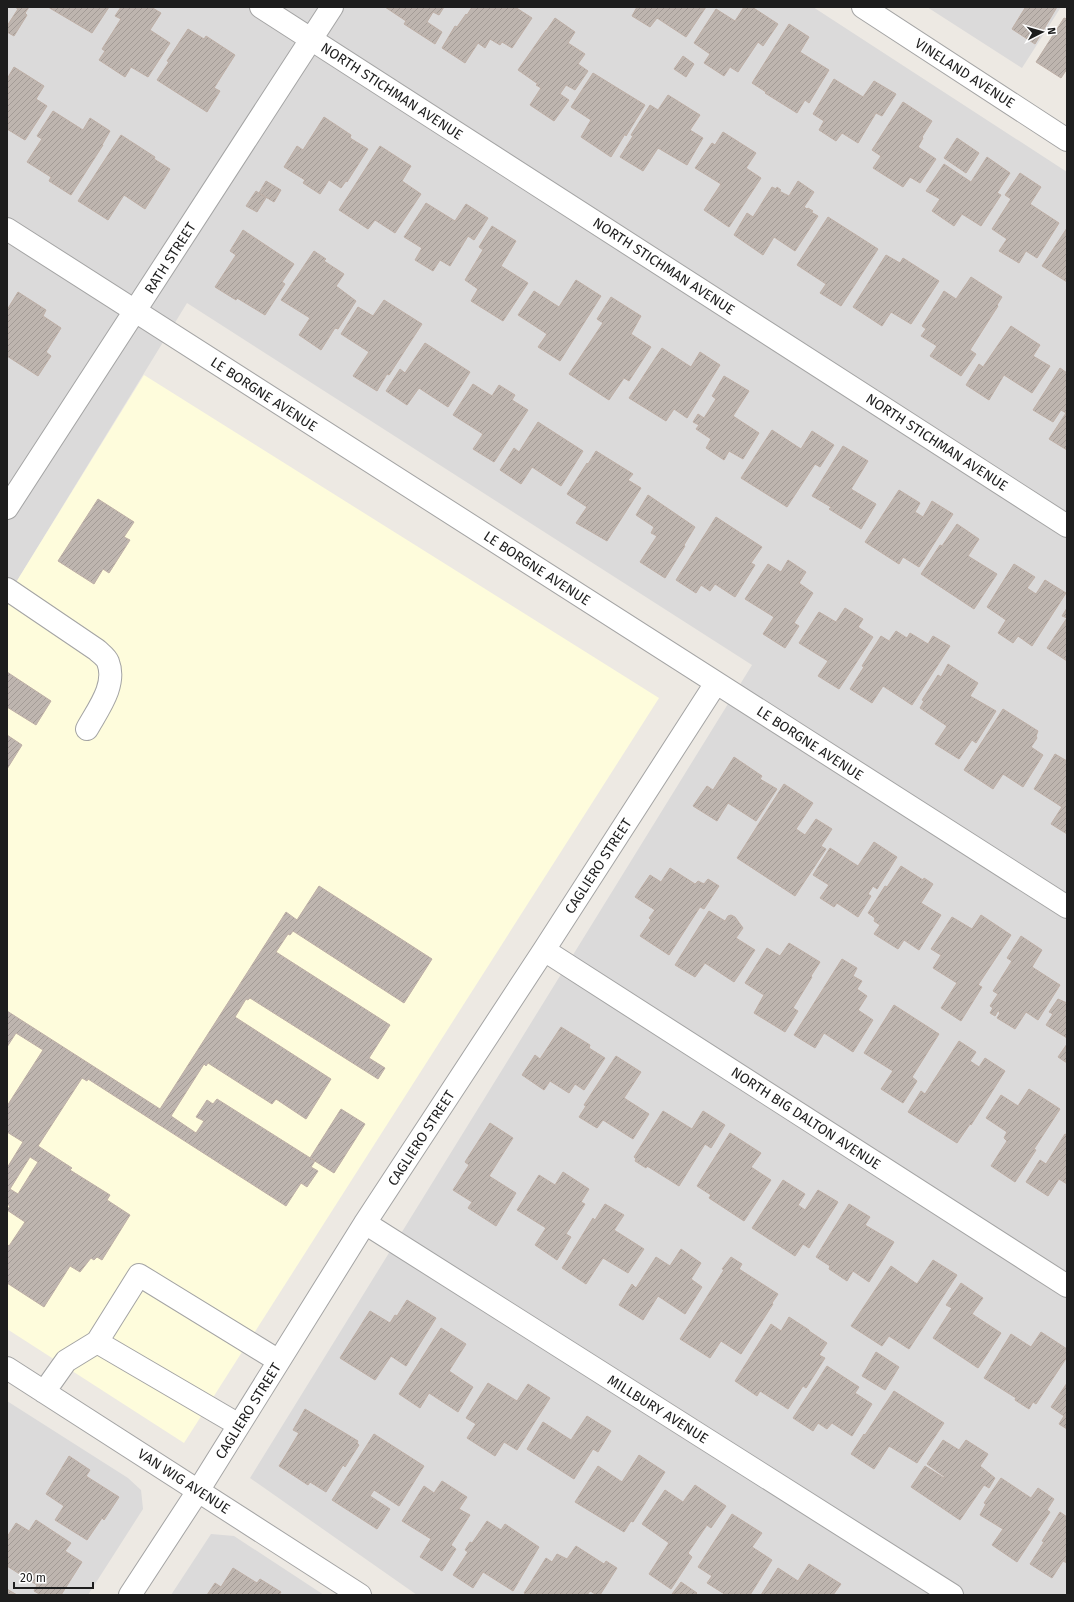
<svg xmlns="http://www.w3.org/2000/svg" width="1074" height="1602" font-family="'Fira Sans',sans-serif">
  <defs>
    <pattern id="building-hatch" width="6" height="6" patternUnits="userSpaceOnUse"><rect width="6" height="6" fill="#beb5af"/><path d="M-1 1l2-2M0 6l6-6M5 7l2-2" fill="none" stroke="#a39b96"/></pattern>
  </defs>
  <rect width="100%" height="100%" fill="#ede9e3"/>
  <!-- residential -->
  <path fill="#dbdada" d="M7 7H813L1067 172V1595H417L250 1478 752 665 187 303 7 597Z
    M927 7H1061L1022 68Z
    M7 1401 128 1478 141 1490 143 1509 88 1595H7Z
    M211 1534 234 1536 324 1595H171Z"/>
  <!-- education -->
  <path fill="#fefcdc" d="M144 375 659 698 184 1443 7 1329V597Z"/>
  <!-- building -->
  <path fill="url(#building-hatch)" stroke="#beafa6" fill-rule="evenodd" d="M15 7H29L25 13 27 15 14 36 7 32V26L18 9Z
    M48 7H109L92 33Z
    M121 7H151L161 13 150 30 170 43 148 77 131 67 125 77 99 60 105 51 102 49 121 19 115 16Z
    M385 7H444L439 15 433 12 427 22 442 32 435 44 404 24 406 21Z
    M472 7H515L532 18 512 48 502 42 500 45 490 39 485 48 478 43 465 63 442 48 455 26 457 27 466 14 467 15Z
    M637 7H706L686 37 657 18 650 27 632 16Z
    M744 7H752L778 24 763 46 758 42 738 72 730 67 724 76 704 63 710 54 694 43 716 9 735 21Z
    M1024 7H1057L1035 44 1012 29 1025 8Z
    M555 18 575 32 568 43 585 54 578 64 588 71 575 90 566 85 560 94 569 100 554 121 530 105 541 88 536 85 538 84 518 70 546 30V31Z
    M1064 18 1067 19V69L1061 78 1036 62Z
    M789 24 809 37 800 52 829 70 809 103 805 100 797 113 765 93 766 92 752 83Z
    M188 29 204 39 206 36 235 55 214 88 220 91 207 112 157 80 169 62 167 61Z
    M683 56 694 64 686 77 674 69Z
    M14 67 44 86 36 99 47 106 25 140 7 129V79Z
    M593 73 645 105 626 136 625 134 611 157 581 137 591 120 571 107Z
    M834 79 863 97 874 81 896 94 882 116 876 113 858 143 842 133 836 141 819 130 824 121 813 114Z
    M668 95 700 115 690 130 703 138 687 165 658 148 643 171 620 157 633 136 631 135 650 105 658 110Z
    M903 102 932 121 922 137 923 138 918 147 936 159 920 183 910 177 903 187 873 168 881 156 872 150Z
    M53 111 83 130 90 118 110 131 102 145H103L71 195 49 181 51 177 27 162 42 139 37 136Z
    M324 117 351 135 350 138 368 149 347 182 346 181 341 188 329 180 320 194 303 183 305 180 284 167 297 146 303 150Z
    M723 132 756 153 746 168 761 178 729 227 704 210 721 184 695 168 712 143 715 145Z
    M121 135 155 157 154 159 170 169 145 209 124 195 108 220 78 201Z
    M957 138 979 153 966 173 944 158Z
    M380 146 411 166 402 181 421 194 395 233 375 220 368 229 339 210Z
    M987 157 1010 173 997 193 1001 195 981 226 962 214 954 226 932 211 940 199 926 191 944 164 971 182Z
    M1020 173 1041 187 1030 204 1059 223 1037 258 1026 251 1019 263 999 251 1007 239 992 229 1011 199 1005 195Z
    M266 181 281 190 274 202 259 193Z
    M798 181 814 192 804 207 807 209 808 208 813 211 811 212 818 216 795 251 774 237 763 255 734 235 747 213 753 217 772 187 776 189 777 187 781 190 779 191 789 196Z
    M256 191 266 198 257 212 246 206Z
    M426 203 455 221 466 204 488 218 474 240 468 236 450 266 440 260 433 271 415 260 422 248 404 237Z
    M828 217 878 249 841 306 820 293 826 284 797 265Z
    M492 226 516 241 501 266 528 283 503 321 471 301 478 289 465 280 483 250 479 247Z
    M1067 228V282L1042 266Z
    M243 230 294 264 282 282 285 284 265 315 237 298 236 300 215 287 236 255 230 251Z
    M314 251 326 259 324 261 344 274 336 286 356 301 338 329 335 328 321 350 299 335 310 318 281 300Z
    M886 255 900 263 903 258 939 281 911 324 891 312 882 326 853 307Z
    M971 277 1002 297 997 305 998 306 970 350 976 354 961 376 930 356 937 346 921 336 926 329 922 326 944 291 956 299Z
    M576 280 601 296 560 361 538 347 547 334 518 315 534 291 559 307Z
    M18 292 46 310 43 316 61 328 46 352 51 356 38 376 7 356V310Z
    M611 297 641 316 631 334 651 347 629 381 624 378 609 400 569 374 603 323 597 319Z
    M384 300 422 324 389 375 387 374 377 391 353 376 369 352 341 334 358 307 373 316Z
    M1011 326 1040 345 1033 356 1050 366 1032 393 1004 375 989 400 966 385 979 364 983 367Z
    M425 343 470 372 448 407 419 388 407 405 386 391 400 369 405 373Z
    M662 348 691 367 700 352 720 365 687 418 674 409 666 421 629 398Z
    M1060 368 1067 373V450L1049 439 1066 413 1061 410 1053 422 1033 410Z
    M724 376 749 391 733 416 759 433 743 459 729 451 724 460 706 448 711 439 696 429 699 425 693 422 698 414 704 418 716 399 712 396Z
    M473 384 492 396 499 385 515 395 512 400 528 410 494 462 473 449 483 434 453 415Z
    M538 422 583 451 561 486 532 467 521 484 500 470 514 448 519 452Z
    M772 430 801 449 812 431 834 445 820 467 815 464 787 507 741 478Z
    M843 446 868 461 851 489 876 504 861 529 829 509 831 507 812 496Z
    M596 451 633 474 628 480 641 488 607 541 576 523 587 507 567 494 587 463 588 464Z
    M899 490 920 503 915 512 923 517 932 501 953 514 919 567 903 557 899 564 865 542Z
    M648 495 695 527 684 545 685 546 665 578 640 562 657 536 651 533 654 527 636 515Z
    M98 499 134 522 124 537 130 540 109 573 103 569 94 584 58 561Z
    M716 517 762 547 751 563 755 565 735 597 715 584 710 591 701 585 696 593 676 580Z
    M957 524 979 539 968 556 997 574 974 609 921 574 940 545 942 546Z
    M788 560 806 572 799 583 813 593 794 623 799 626 785 648 763 634 774 617 745 599 768 564 781 572Z
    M1014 564 1035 577 1027 588 1036 594 1045 580 1066 593 1032 646 1018 636 1013 643 998 633 1006 620 987 607Z
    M845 608 863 619 858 627 873 637 839 689 818 676 828 661 799 643 819 612 836 622Z
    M1067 608V661L1047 648 1067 618 1062 616Z
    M896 631 907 638 910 633 928 644 933 636 950 646 912 705 883 686 872 703 850 689 864 667 862 666 881 636 889 641Z
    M948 664 978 683 970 696 996 711 976 743 972 740 959 759 935 744 947 726 920 708 924 701 922 700 938 675 941 677Z
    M7 672 51 701 36 725 7 707Z
    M1003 709 1038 731 1036 736 1037 738 1031 747 1043 755 1023 787 1003 774 993 789 964 770Z
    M7 735 22 745 7 769Z
    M1055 754 1067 761V834L1051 824 1062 807 1034 789Z
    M734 757 762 776 760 779 777 789 756 821 728 803 717 821 693 806 707 786 713 790Z
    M784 784 813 803 796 829 805 835 816 819 832 829 821 846 826 849 795 896 737 858Z
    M874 842 897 857 877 889 873 886 868 894 871 896 858 917 837 903 834 907 820 898 829 885 813 875 830 848 858 866Z
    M901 866 923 880 924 878 933 884 921 903 941 915 919 950 904 940 898 949 874 934 880 925 874 921 875 918 868 913 885 886 887 887Z
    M670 868 695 884 698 881 704 884 708 879 719 886 704 909 700 907 669 955 640 936 651 920 649 918 655 910 635 897 650 875 661 882Z
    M319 886 432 959 404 1003 293 931 290 935 288 934 276 952 390 1025 369 1058 385 1068 378 1079 250 998 248 1000 246 999 235 1017 331 1079 306 1119 276 1099 272 1104 208 1063 206 1066 204 1064 171 1116 196 1133 204 1121 196 1117 207 1100 213 1104 217 1099 315 1161 311 1167 318 1171 307 1187 301 1183 286 1206 88 1079 87 1081 82 1078 38 1146 72 1168 70 1170 110 1195 107 1200 130 1215 102 1260 97 1257 94 1260 91 1258 80 1272 70 1266 44 1307 7 1283V1244L9 1246 25 1222 7 1210 10 1206 7 1204V1168L23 1142 7 1132V1106L43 1050 16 1033 7 1047V1011L160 1109 286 912 297 920ZM30 1157 38 1162 18 1194 10 1189Z
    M709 911 725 921 728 916 731 915 735 917 743 928 736 938 755 950 734 982 705 963 695 977 675 965Z
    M981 915 1011 935 978 985 982 987 961 1021 941 1008 957 983 933 968 941 955 931 949 952 917 972 929Z
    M1021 936 1042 950 1032 967 1060 985 1038 1020 1026 1012 1015 1029 997 1018 1000 1013 998 1011 995 1016 990 1013 993 1008 990 1006 998 994 993 991 1012 961 1007 958Z
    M789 943 820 962 811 976 812 977 793 1008 798 1011 785 1032 754 1013 764 995 745 983 767 948 780 956Z
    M842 959 857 968 853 976 862 981 857 989 867 996 858 1010 873 1020 853 1052 824 1033 815 1048 794 1035Z
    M1058 999 1067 1003V1038L1046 1025 1053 1014 1049 1012Z
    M894 1005 939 1034 912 1077 917 1081 903 1103 881 1089 893 1071 864 1053Z
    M561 1027 590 1045 589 1048 605 1058 584 1090 575 1084 569 1093 550 1081 544 1090 522 1075 535 1055 540 1059Z
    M959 1041 976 1052 970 1061 979 1067 985 1058 1005 1071 971 1125 970 1124 957 1143 908 1112 921 1091 925 1094Z
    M1067 1044V1063L1058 1057Z
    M616 1056 641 1072 624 1098 649 1114 633 1139 603 1120 597 1128 579 1117 586 1106 584 1105Z
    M1029 1089 1060 1109 1034 1149 1036 1150 1015 1182 991 1166 1007 1141 1004 1138 1007 1132 986 1118 1001 1095 1018 1106Z
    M341 1109 365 1124 334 1173 310 1158Z
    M663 1111 692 1129 703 1111 725 1125 711 1148 705 1144 679 1186 647 1166 646 1168 635 1161 636 1159 634 1157Z
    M490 1123 513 1138 489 1176 516 1193 496 1226 468 1208 472 1202 453 1190 469 1165 465 1162Z
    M730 1133 761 1153 751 1167 771 1180 744 1221 709 1198 711 1195 697 1186Z
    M1065 1134 1067 1135V1184L1059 1179 1048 1196 1026 1182 1040 1160 1046 1164Z
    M563 1172 589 1189 581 1202 585 1204 566 1234 571 1237 557 1260 535 1245 546 1228 517 1210 539 1175 555 1185Z
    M783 1180 805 1194 798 1205 805 1210 818 1190 838 1202 809 1248 803 1244 795 1256 752 1228Z
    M605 1204 624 1215 614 1230 644 1249 628 1273 603 1258 586 1284 562 1268 593 1218 595 1220Z
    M849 1204 870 1217 865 1225 894 1242 869 1282 853 1271 847 1281 829 1269 830 1266 816 1257Z
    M681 1249 701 1263 691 1279 702 1287 685 1314 658 1296 643 1320 619 1305 632 1284 636 1288 656 1257 670 1266Z
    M731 1257 742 1264 739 1269 778 1294 772 1303 773 1304 741 1354 721 1341 710 1358 680 1339 724 1270 722 1269Z
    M933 1260 957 1275 909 1349 889 1336 882 1346 851 1326 891 1266 917 1284Z
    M961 1283 983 1298 972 1314 1001 1333 978 1368 933 1338 952 1308 946 1305Z
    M407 1300 436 1318 406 1366 391 1356 375 1380 340 1358 370 1311 390 1323 395 1315 397 1316Z
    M789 1317 809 1330V1331L827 1343 819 1355 825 1358 806 1388 803 1386 788 1409 760 1391 757 1396 735 1381 771 1324 781 1331Z
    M441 1328 466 1344 449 1371 473 1387 458 1412 429 1393 420 1408 399 1394Z
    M1041 1332 1067 1349V1357L1036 1404 1033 1402 1029 1409 1015 1400 1016 1398 984 1378 1011 1334 1031 1347Z
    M876 1352 899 1367 885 1390 862 1376Z
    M827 1366 859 1387 855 1393 872 1404 852 1436 832 1423 827 1429 818 1423 813 1431 793 1418Z
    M488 1383 517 1401 528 1384 550 1398 517 1450 504 1442 495 1456 467 1438 476 1424 466 1418Z
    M1067 1383V1429L1059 1424 1064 1416 1051 1407Z
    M894 1391 944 1423 917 1463 889 1446 874 1469 851 1454 864 1434 865 1435Z
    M305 1409 358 1441 357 1443 359 1445 345 1467 343 1465 326 1492 310 1482 308 1485 279 1466 299 1433 293 1430Z
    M587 1416 611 1431 598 1452 593 1449 574 1479 527 1449 543 1422 571 1440Z
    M374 1434 424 1466 399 1506 374 1490 370 1496 390 1509 377 1529 332 1500Z
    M943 1440 959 1450 966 1440 988 1454 980 1466 995 1478 989 1488 984 1485 960 1520 911 1487 925 1466 944 1478 945 1477 927 1464Z
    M639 1455 665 1472 633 1522 631 1521 624 1532 575 1502 598 1466 622 1482Z
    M69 1456 90 1470 86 1476 119 1497 104 1520 102 1518 87 1540 55 1520 64 1506 46 1494Z
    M1001 1478 1031 1498 1038 1488 1054 1499 1047 1510 1050 1512 1017 1562 992 1545 1003 1529 980 1515 986 1504 984 1503Z
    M442 1481 467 1497 459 1509 470 1515 451 1545 456 1549 442 1571 420 1557 431 1539 402 1521 424 1486 434 1493Z
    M695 1485 726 1506 711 1528 707 1525 688 1553 692 1557 671 1589 649 1574 669 1543 642 1524 665 1490 683 1502Z
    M1060 1512 1067 1517V1563L1063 1561 1052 1578 1030 1564 1044 1542 1042 1541Z
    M732 1514 762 1533 752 1547 772 1560 750 1595H726L707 1583 712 1576 698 1567Z
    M36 1520 71 1543 65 1551 82 1562 61 1595H41L34 1591 37 1585 7 1566V1537L16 1523 29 1531Z
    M487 1521 501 1530 505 1524 539 1547 513 1591 483 1572 473 1588 453 1575 468 1552 465 1550 470 1542 472 1543Z
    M576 1546 604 1564 606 1561 617 1568 600 1595H597L590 1591 587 1595H527L524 1593 546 1558 552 1562 557 1554 567 1559Z
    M809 1564 841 1584 833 1595H761L778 1568 798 1581Z
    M233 1568 257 1583 260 1579 281 1592 279 1595H207L215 1583 221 1587Z
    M681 1582 697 1593 695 1595 672 1594Z
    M7 1589 17 1595H7Z"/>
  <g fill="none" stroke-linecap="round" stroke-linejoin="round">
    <!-- minor casing -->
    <g stroke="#a4a4a4" stroke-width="24">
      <path id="minor" d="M261 7 1067 526
        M863 7 1067 140
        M7 229 1067 907
        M7 508 332 7
        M7 589 97 650C101 654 106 657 108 662 117 685 98 709 87 729
        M544 950 1067 1286
        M365 1223 952 1595
        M7 1368 360 1595
        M44 1392 66 1361 97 1342
        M239 1425 97 1342 139 1275 279 1361
        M130 1595 198 1491 365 1223 544 950 716 683"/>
    </g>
    <!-- minor -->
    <use href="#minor" stroke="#fff" stroke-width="22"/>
  </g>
  <g text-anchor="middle" stroke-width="4" stroke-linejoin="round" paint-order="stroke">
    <!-- street labels -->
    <g font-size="14" fill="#1d1d1d" stroke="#fff">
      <text transform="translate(965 73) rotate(33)" y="5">VINELAND AVENUE</text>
      <text transform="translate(392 91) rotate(33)" y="5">NORTH STICHMAN AVENUE</text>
      <text transform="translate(170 258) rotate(-57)" y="5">RATH STREET</text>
      <text transform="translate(664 266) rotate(33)" y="5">NORTH STICHMAN AVENUE</text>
      <text transform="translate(264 394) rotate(33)" y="5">LE BORGNE AVENUE</text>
      <text transform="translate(937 442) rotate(33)" y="5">NORTH STICHMAN AVENUE</text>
      <text transform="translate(537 568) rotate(33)" y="5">LE BORGNE AVENUE</text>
      <text transform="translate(810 743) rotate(33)" y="5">LE BORGNE AVENUE</text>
      <text transform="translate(598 866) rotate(-57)" y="5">CAGLIERO STREET</text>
      <text transform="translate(806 1118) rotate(33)" y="5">NORTH BIG DALTON AVENUE</text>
      <text transform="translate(421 1138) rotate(-57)" y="5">CAGLIERO STREET</text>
      <text transform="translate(658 1409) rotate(32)" y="5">MILLBURY AVENUE</text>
      <text transform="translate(248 1411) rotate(-58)" y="5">CAGLIERO STREET</text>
      <text transform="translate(184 1481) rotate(33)" y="5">VAN WIG AVENUE</text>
    </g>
  </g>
  <!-- border -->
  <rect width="1074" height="1602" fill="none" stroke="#1d1d1d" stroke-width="16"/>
  <!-- north arrow -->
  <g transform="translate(1042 32) rotate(84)" stroke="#ffffff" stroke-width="3" paint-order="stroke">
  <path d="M0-3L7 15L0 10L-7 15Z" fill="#1d1d1d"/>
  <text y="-6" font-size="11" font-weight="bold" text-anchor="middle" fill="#1d1d1d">N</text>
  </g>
  <!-- scale -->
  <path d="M14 1582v6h79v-6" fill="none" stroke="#1d1d1d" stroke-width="2"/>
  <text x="20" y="1582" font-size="12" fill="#1d1d1d" stroke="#ffffff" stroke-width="3" paint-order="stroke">20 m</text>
</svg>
